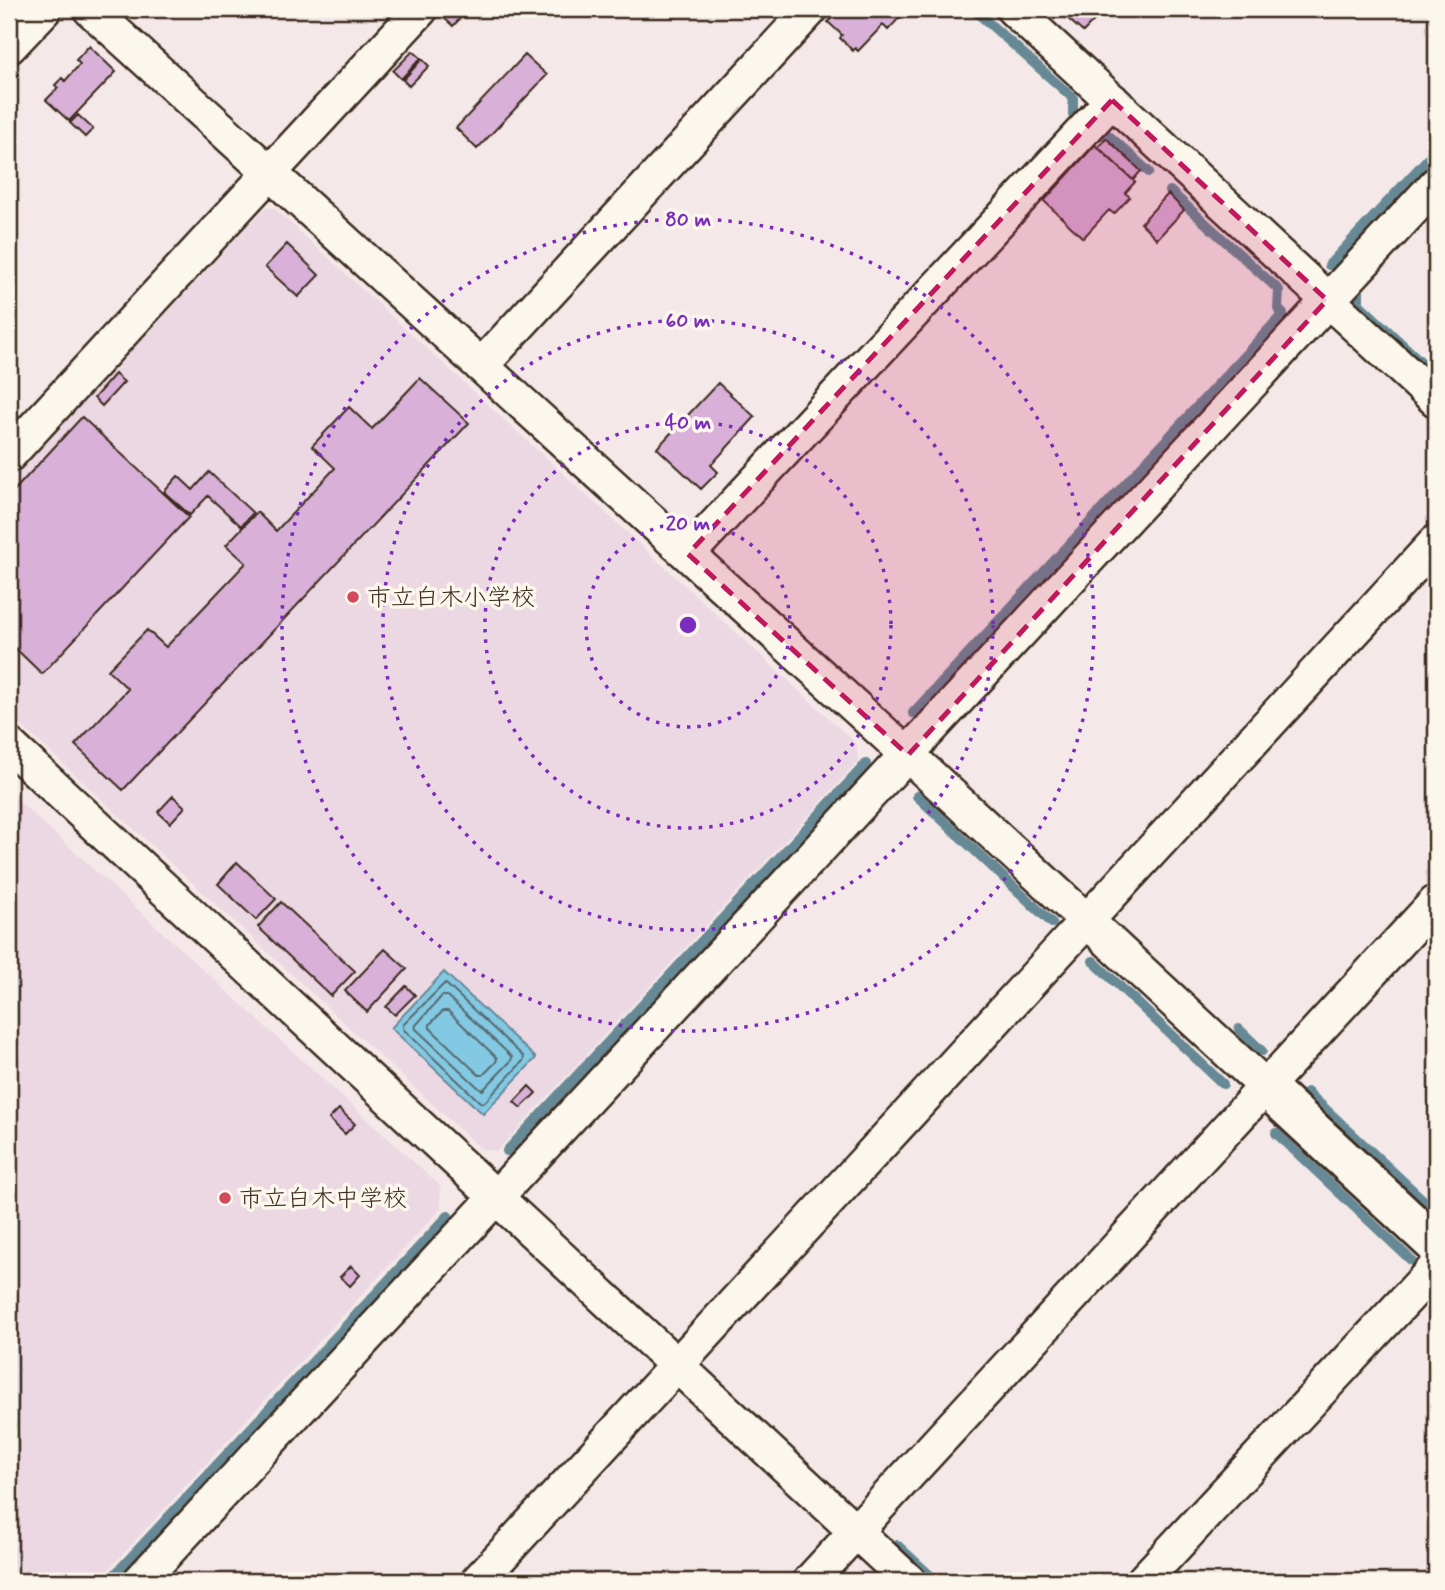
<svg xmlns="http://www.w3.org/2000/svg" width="1445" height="1590" font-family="Mynerve,'Klee One',sans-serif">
  <rect width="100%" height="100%" fill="#f4e9e8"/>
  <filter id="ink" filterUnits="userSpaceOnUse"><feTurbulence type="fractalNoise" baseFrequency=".0143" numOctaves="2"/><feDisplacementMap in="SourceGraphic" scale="14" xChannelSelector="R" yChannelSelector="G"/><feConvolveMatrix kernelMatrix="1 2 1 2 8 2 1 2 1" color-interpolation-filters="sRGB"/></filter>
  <g filter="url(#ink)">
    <!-- built -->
    <path fill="#ecd8e3" d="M265 208H274L857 744 858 762 497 1151 481 1149 9 714V480Z
      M9 792 440 1186 441 1209 98 1581H9Z"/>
    <!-- water -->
    <path fill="#83c9e4" stroke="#668995" stroke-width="2" d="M444 972 536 1058 483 1114 391 1028Z"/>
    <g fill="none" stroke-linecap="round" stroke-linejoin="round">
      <!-- shore -->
      <path stroke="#586a6d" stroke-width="2" d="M445 983 524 1057 523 1061 484 1103 480 1102 403 1029V1025Z
        M442 996H447L512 1057 511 1061 483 1090 480 1089 415 1028 416 1025Z
        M443 1011H448L497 1058 496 1062 483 1075H479L430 1028V1024Z"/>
      <!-- stream -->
      <path stroke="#668995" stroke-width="10" d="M973 9 1073 98V115
        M1096 136 1107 134 1149 172
        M1329 265 1436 150
        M1359 291V304L1436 376
        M913 713 1283 314 1278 309 1279 290 1170 191
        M917 796 1052 923
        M1093 961 1223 1084
        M1239 1029 1262 1051
        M1307 1092 1436 1212
        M1276 1133 1411 1260
        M507 1151 866 764
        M897 1545 936 1581
        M109 1581 448 1216"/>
    </g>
    <!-- building -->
    <path fill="#d9b1d8" stroke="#3b2a1e" stroke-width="2" d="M451 9H458L464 14 453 26 443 17Z
      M840 9H893L900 17 888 30 883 25 858 51 855 48 853 51 840 38 842 35 828 22Z
      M1057 9H1105L1083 32Z
      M89 46 116 72 69 121 46 100 58 88 55 85 62 78 65 81 80 64 76 60Z
      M413 51 421 58 401 79 393 71Z
      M525 55 547 75 477 149 456 128Z
      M422 59 429 66 409 86 403 80Z
      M78 115 93 129 85 137 70 123Z
      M1106 138 1141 171 1133 180 1098 147Z
      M1095 145 1135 182 1125 193 1130 197 1114 214 1109 210 1083 238 1044 201Z
      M1168 194 1184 210 1157 239 1141 223Z
      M287 244 319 275 298 297 265 267Z
      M115 374 124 382 102 406 94 398Z
      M420 378 469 423 123 790 75 745 128 689 108 670 147 630 166 647 246 563 226 545 257 512 276 531 335 468 312 446 349 407 372 429Z
      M718 383 755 417 711 465 718 472 701 489 657 448Z
      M82 417 189 517 42 674 9 642V496Z
      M209 472 253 513 241 526 208 496 190 515 164 492 178 476 193 490Z
      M173 796 185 807 170 823 158 812Z
      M237 862 276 899 256 920 218 884Z
      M281 902 355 971 331 996 258 927Z
      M385 949 407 969 367 1012 345 991Z
      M406 986 415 995 395 1015 386 1007Z
      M529 1086 536 1093 521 1108 514 1102Z
      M339 1109 355 1124 345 1134 329 1119Z
      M351 1266 360 1275 350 1286 340 1277Z"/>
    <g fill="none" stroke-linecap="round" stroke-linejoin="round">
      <!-- street casing -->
      <g stroke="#3b2a1e" stroke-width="38">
        <path id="street" d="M90 9 908 755 1265 1086
          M1013 9 1436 400
          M9 47 45 9
          M481 366 811 9
          M9 455 421 9
          M688 554 1112 100
          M9 745 909 1581
          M140 1581 1436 184
          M478 1581 1436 542
          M810 1581 1436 902
          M1143 1581 1436 1267"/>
      </g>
      <!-- secondary casing -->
      <g stroke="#3b2a1e" stroke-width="44">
        <path id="secondary" d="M1265 1086 1436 1245"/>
      </g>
      <!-- street -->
      <use href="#street" stroke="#fbf7ec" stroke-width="33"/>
      <!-- secondary -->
      <use href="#secondary" stroke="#fbf7ec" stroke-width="38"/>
    </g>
  </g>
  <!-- marked area -->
  <path fill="#c2185b" fill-opacity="0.2" stroke="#c2185b" stroke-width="5" stroke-dasharray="14 9" stroke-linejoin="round" d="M1112 100 1327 300 908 755 688 554Z"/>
  <!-- distance rings -->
  <g fill="none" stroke="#7b2cbf" stroke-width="3.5" stroke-dasharray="3.5 7">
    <circle cx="688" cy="625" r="102"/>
    <circle cx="688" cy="625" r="203"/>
    <circle cx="688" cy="625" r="305"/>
    <circle cx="688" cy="625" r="406"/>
  </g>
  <!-- markers -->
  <g fill="#d1495b" stroke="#fbf7ec" stroke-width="2.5">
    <circle cx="353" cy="597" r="7"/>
    <circle cx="225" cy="1198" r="7"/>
  </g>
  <g text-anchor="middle" stroke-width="7" stroke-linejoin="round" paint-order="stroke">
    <!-- poi labels -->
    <g font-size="24" fill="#3b2a1e" stroke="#fbf7ec" text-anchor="start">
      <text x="367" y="605">市立白木小学校</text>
      <text x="239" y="1206">市立白木中学校</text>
    </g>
  </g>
  <circle cx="688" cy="625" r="10" fill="#7b2cbf" stroke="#fbf7ec" stroke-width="3.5"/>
  <g font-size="21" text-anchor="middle" font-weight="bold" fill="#7b2cbf" stroke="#fbf7ec" stroke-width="7" stroke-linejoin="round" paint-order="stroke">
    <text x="688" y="226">80 m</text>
    <text x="688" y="327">60 m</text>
    <text x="688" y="429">40 m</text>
    <text x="688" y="530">20 m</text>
  </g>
  <!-- margin -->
  <rect width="1445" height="1590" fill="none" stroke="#fbf7ec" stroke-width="35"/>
  <rect x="18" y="18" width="1410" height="1555" fill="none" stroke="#3b2a1e" stroke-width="2.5" filter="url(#ink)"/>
</svg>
